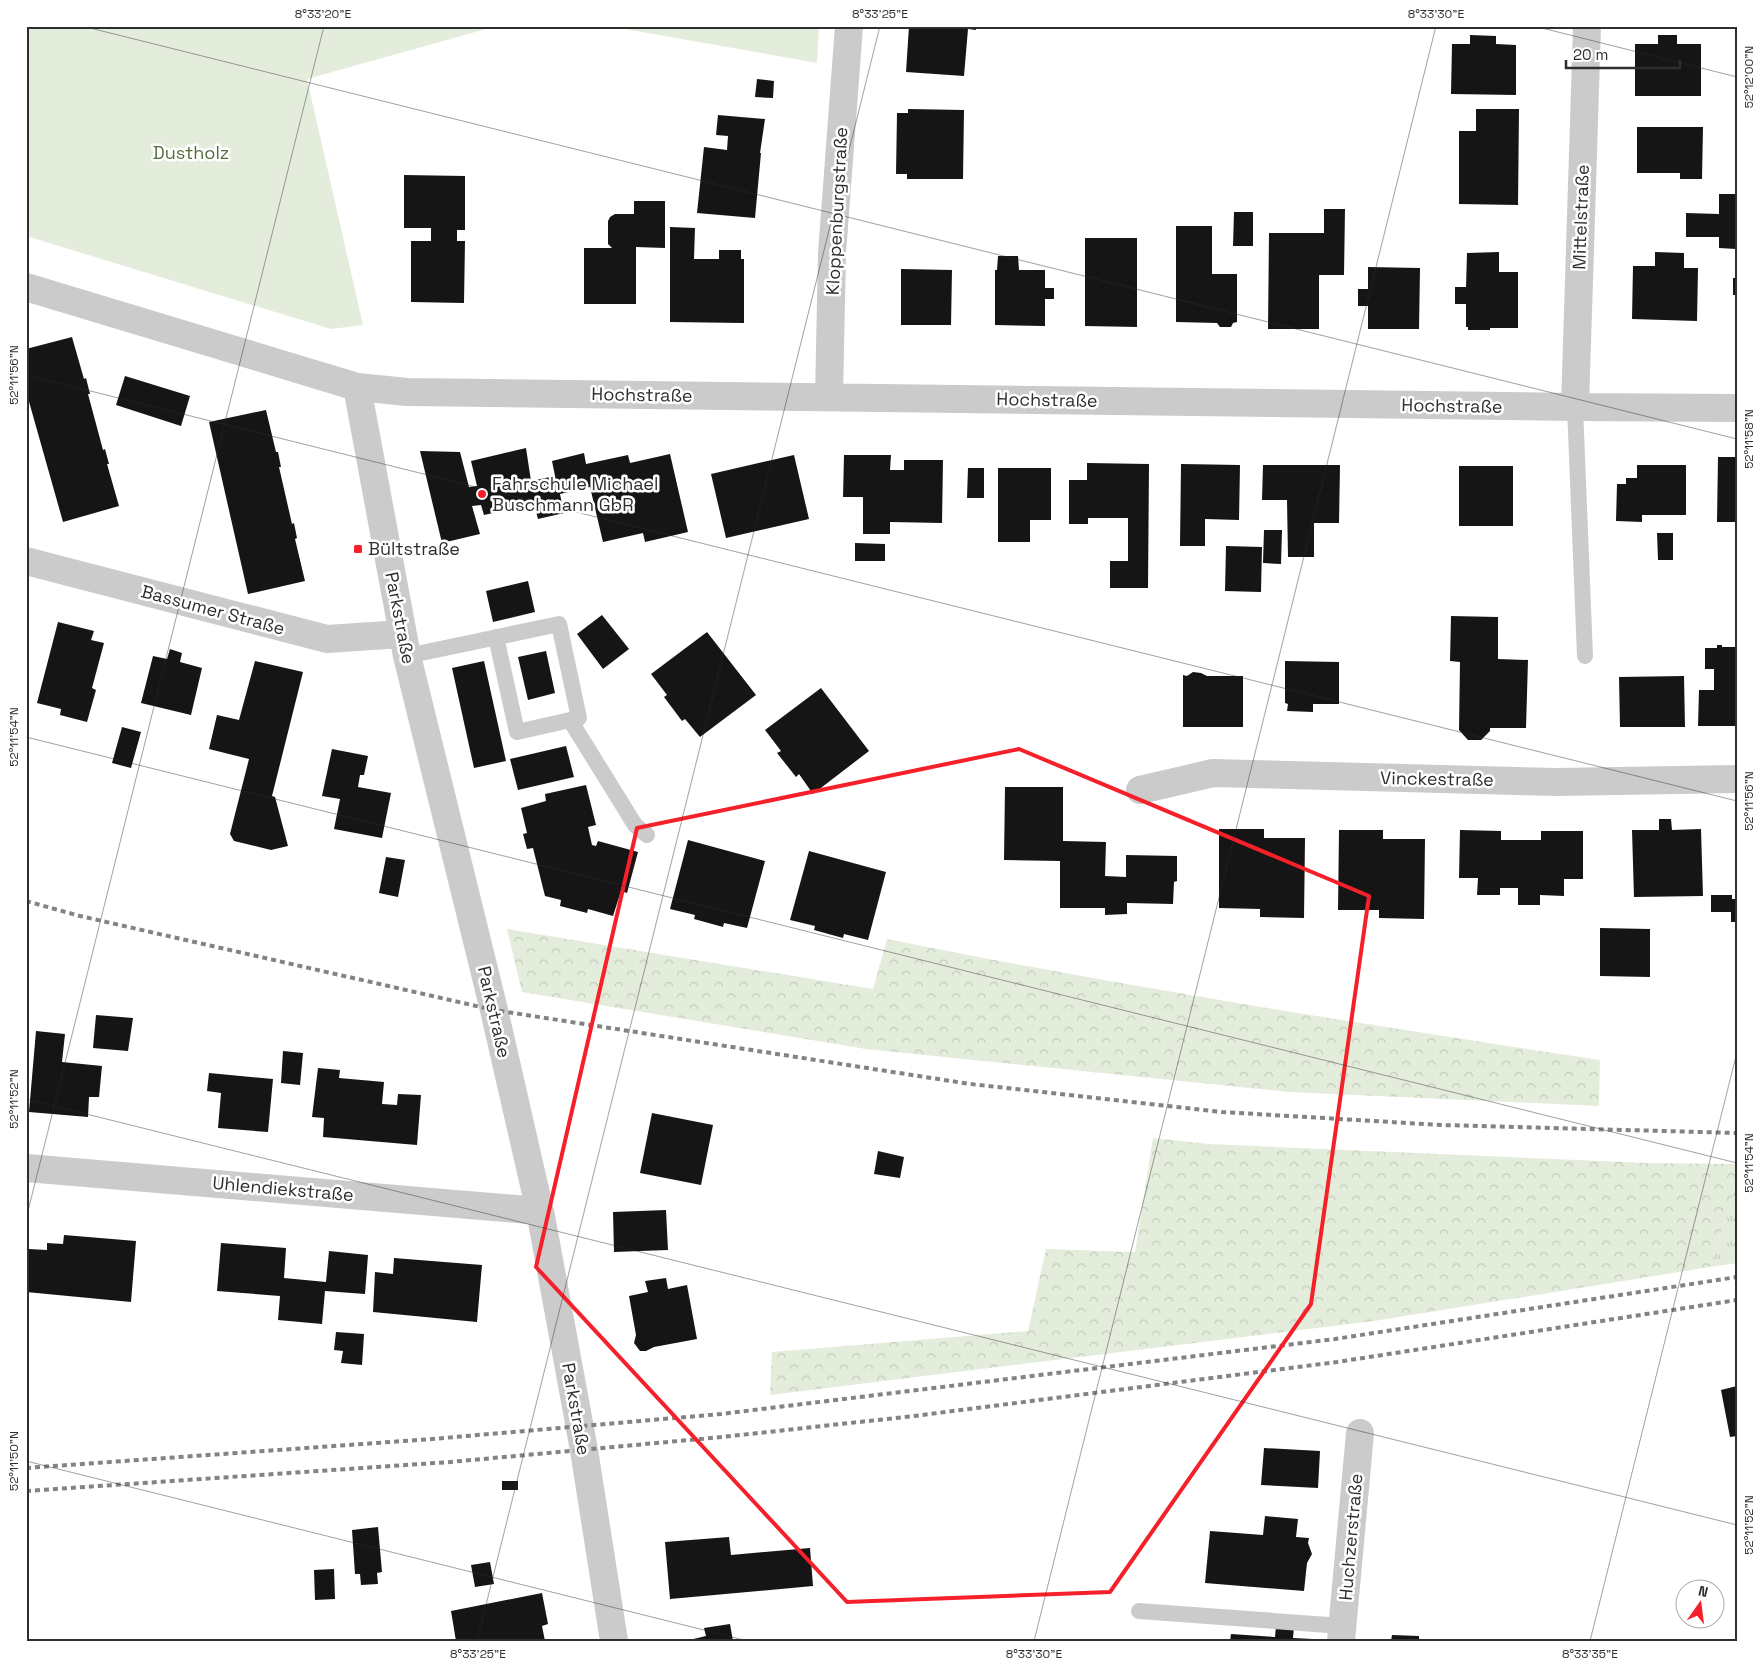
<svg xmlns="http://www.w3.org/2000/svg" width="1763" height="1667" font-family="'Space Grotesk',sans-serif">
  <defs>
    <pattern id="grass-tufts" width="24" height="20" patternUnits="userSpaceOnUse" patternTransform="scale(1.25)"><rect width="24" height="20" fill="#e4eddb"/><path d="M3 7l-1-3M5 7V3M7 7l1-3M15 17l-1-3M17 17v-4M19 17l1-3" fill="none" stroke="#c4ccbc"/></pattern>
    <pattern id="forest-crowns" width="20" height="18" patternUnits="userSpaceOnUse" patternTransform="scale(1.25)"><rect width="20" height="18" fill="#e4eddb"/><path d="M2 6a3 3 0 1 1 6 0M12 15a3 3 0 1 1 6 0" fill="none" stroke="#c4ccbc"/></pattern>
  </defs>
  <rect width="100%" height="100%" fill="#fff"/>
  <!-- grass -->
  <path fill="url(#grass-tufts)" d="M1737 1182V1263L1710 1267Z"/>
  <!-- forest -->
  <path fill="url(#forest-crowns)" d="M507 929 873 989 887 939C1124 987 1362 1024 1600 1060L1599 1106 1289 1092 866 1049 522 992Z
    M1153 1138 1209 1144 1648 1163 1737 1164V1182L1710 1267 1374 1321 770 1395 772 1352 1028 1331 1046 1249 1135 1252Z"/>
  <!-- park -->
  <path fill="#e4eddb" d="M26 26H497L307 79 363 325 331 329 26 236Z
    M608 26H819L817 63Z"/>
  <!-- building -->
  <path fill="#151515" d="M909 26H976V30L968 29 964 76 906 72Z
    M1470 35 1496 36V44L1516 45V95L1451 94 1452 44H1470Z
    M1658 35H1677V44H1701V96H1635V44H1658Z
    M757 79 774 81 773 98 755 97Z
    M908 109 964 110 963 179H907V174H896L897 113H908Z
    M1476 109H1519L1518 205 1459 204V131H1476Z
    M718 115 765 119 760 153H761L755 218 697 213 704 147 727 150 728 136 716 135Z
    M1637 127H1703L1702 179H1680V173H1637Z
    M404 175 465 176V230H457V241H465L464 303 411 302V241H431V228H404Z
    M1719 194H1737L1736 249 1719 248V237H1686V213L1719 214Z
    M634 201H665V248L636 247V304H584V248H612L608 244V221L610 217 615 214H634Z
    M1324 209H1345L1344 275H1319V329H1268L1269 233H1324Z
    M1234 212H1253V246H1233Z
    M1176 226H1212V274H1237V322L1233 323 1231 327H1220L1217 323 1176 322Z
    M670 227 695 228 694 259H719V250H741V259H744V323L670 322Z
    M1085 238H1137V327L1085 326Z
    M1499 252V272H1518V328H1490V330H1468V327H1466V304H1455V287H1466L1467 253Z
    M1655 252 1684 253V268H1698L1697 321 1632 319 1633 266H1655Z
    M998 256H1018L1019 270H1045V288H1054V299H1045V326L995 325V270H997Z
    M1368 267 1420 268 1419 329H1368V306H1358V289H1368Z
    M901 269 952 270 951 325H901Z
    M1733 278H1737V295H1733Z
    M72 337 84 379 86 378 90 394H88L103 450 105 449 109 464H107L119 506 63 522 26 391V349Z
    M125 376 190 396 181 426 116 405Z
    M266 410 276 452H278L281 467H279L292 524 294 523 297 538 295 539 305 581 248 594 209 422Z
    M526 448 531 481 555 476 552 461 584 453 586 464 628 455 630 463 670 454 688 532 645 542 643 533 603 542 590 487 560 494 564 513 538 519 534 504 484 515 481 505 472 506 480 534 442 543 420 451 460 452 469 487 477 486 471 461Z
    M794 455 809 519 726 538 711 474Z
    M844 455H891L890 470H904V460H943L942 523 890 522V534H863V497H843Z
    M1718 457H1737V522H1717Z
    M1087 463 1149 464 1148 588H1110V561H1128V518H1088V524H1069V480H1087Z
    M1181 464 1240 465 1239 520 1205 519V546H1180Z
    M1263 465H1340L1339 523H1314V557H1288L1287 500H1262Z
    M1637 465H1686V515H1642V522L1616 521 1617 484H1626V478H1637Z
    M1459 466H1513V526H1459Z
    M968 468H984V498H967Z
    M998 468H1051V520H1030V542H998Z
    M1264 530H1282L1281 564 1263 563Z
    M1657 533H1673V560H1658Z
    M855 543 885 544V561H855Z
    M1226 546 1262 547 1261 592 1225 591Z
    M528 581 535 612 493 622 486 591Z
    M602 615 629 649 603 669 577 634Z
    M1451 616 1498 617V659L1528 660 1526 728H1490V731L1481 740H1468L1459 730 1460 662 1450 661Z
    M58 622 94 631 91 640 104 643 92 688 96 690 87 722 60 715 61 709 37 703Z
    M707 632 756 695 700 737 685 719 682 721 664 697 667 695 651 674Z
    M1717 645H1722V647H1737V726H1698L1699 690H1714V669H1705V648H1717Z
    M170 649 182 653 180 662 202 668 191 715 141 703 153 656 167 659Z
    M546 651 555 693 528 700 518 657Z
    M255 661 303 672 272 796 275 797 288 846 271 850 234 841 230 834 249 759 209 749 217 715 239 720Z
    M484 661 506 761 474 768 452 668Z
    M1285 661 1339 662V704H1313V712L1287 711 1288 704 1285 703Z
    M1193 672 1201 673 1207 676H1243V727H1183V675L1187 676Z
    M1684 676 1685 727H1620L1619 677Z
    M821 688 869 751 813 794 799 774 796 777 777 753 781 751 765 730Z
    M122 727 141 732 131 768 112 763Z
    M566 746 574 777 518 790 510 759Z
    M332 749 368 756 364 775H360L358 787 391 793 382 838 334 829 340 799 322 796Z
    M586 785 596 825 588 827 592 845 596 846 598 841 638 852 627 893 621 891 613 916 588 909 587 913 560 906 561 900 545 896 533 848 527 849 523 834 527 833 521 808 546 801 545 794Z
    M1005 787H1063V841L1106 842 1105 876 1126 877V855L1177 856V881L1174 882 1173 904 1127 903V914L1105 915V908H1060V861L1004 860Z
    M1659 819H1671L1672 830 1701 829 1703 896 1634 897 1632 830H1659Z
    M1219 829H1264V838H1305L1304 918 1260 917V909L1219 908Z
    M1339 830H1383V839H1425L1424 919 1379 918V910H1338Z
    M1460 830 1501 831V840H1541V831H1583V879H1564V896L1540 895V905H1518V888H1500V895H1477L1478 878H1459Z
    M688 840 765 861 747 928 724 923 723 927 694 919 695 915 670 909Z
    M809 851 886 872 868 940 844 934 843 938 814 930 815 926 790 920Z
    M386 857 405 860 398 897 379 893Z
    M1711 895H1732V899H1737V922H1731V912H1711Z
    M1600 928 1650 929V977L1600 976Z
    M96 1015 133 1018 128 1051 93 1048Z
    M36 1031 65 1034 62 1062 102 1066 99 1097H89L88 1117 29 1112Z
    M283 1051 303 1053 300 1085 281 1083Z
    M318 1068 340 1070 339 1078 384 1082 382 1104 397 1105 398 1094 421 1095 417 1145 323 1137 324 1118 312 1117Z
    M209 1073 273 1079 268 1132 218 1128 221 1093 207 1091Z
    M652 1113 713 1125 701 1185 640 1173Z
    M878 1151 904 1157 900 1178 874 1174Z
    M666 1210 668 1250 614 1252 613 1212Z
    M64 1235 136 1241 131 1302 26 1292V1251H28L29 1249 47 1250V1243L63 1244Z
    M221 1243 286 1248 284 1278 326 1282 329 1251 368 1255 365 1294 325 1291 322 1324 278 1320 280 1296 217 1291Z
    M394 1258 482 1265 477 1322 373 1312 375 1272 393 1274Z
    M666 1278 668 1289 687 1285 697 1339 654 1347 646 1351H640L634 1343 636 1335 629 1296 648 1292 645 1281Z
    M336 1332 364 1334 362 1365 341 1363 343 1351 334 1350Z
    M1737 1386V1436L1730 1437 1721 1390Z
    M1264 1448 1320 1451 1318 1488 1261 1485Z
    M502 1481H518V1490H502Z
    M1265 1516 1298 1519 1296 1537 1309 1538 1308 1543 1312 1554 1307 1563 1304 1591 1205 1583 1210 1531 1263 1535Z
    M378 1527 382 1572 377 1573 378 1584 361 1585 360 1574H355L352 1530Z
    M729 1537 731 1555 810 1548 813 1586 670 1599 665 1542Z
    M490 1562 494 1584 475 1587 471 1565Z
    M334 1569 335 1599 315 1600 314 1570Z
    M542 1593 548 1624 542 1626 545 1641H456L451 1611Z
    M730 1624 733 1641H685L706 1636 704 1628Z
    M1276 1626 1294 1627 1293 1638 1313 1639V1641H1230L1231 1634 1275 1637Z
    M1392 1635 1419 1636V1641H1391Z"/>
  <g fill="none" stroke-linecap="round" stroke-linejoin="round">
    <!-- lane -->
    <path stroke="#cbcbcb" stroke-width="16" d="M1575 407 1585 656
      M407 656 559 624 579 718 517 732 496 637
      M570 720 635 825 647 835
      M1139 1611 1342 1626"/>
    <!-- street -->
    <path stroke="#cbcbcb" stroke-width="28" d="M26 287 357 387 407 392 1575 407 1737 408
      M357 387 407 656 494 1010 540 1211 584 1450 614 1641
      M829 397 832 253 849 26
      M1575 407 1587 26
      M26 561 327 639 402 634
      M1140 790 1213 773 1557 782 1737 779
      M26 1168 540 1211
      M1341 1641 1360 1433"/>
    <!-- rail -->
    <path stroke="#838383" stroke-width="4" stroke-dasharray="5 4" stroke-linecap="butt" d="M26 901 80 916 494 1010 970 1084 1222 1112 1441 1125 1737 1133
      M26 1468 432 1439 721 1414 1335 1339 1737 1277
      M26 1491 450 1462 722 1437 914 1416 1337 1362 1737 1300"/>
  </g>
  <!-- marked area -->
  <path fill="none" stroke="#f6202a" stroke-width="4" stroke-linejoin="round" d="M1019 749 1369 896 1311 1304 1110 1592 847 1602 536 1267 637 828Z"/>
  <!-- ticks -->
  <path fill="none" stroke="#2e2e2e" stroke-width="1" stroke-opacity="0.45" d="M82 26 1737 439M1534 26 1737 77M26 375 1737 801M26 737 1737 1163M26 1099 1737 1525M26 1219 324 26M26 1461 748 1641M477 1641 880 26M1034 1641 1436 26M1590 1641 1737 1052"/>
  <!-- markers -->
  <g fill="#f6202a" stroke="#fff" stroke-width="2">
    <circle cx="482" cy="494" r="5"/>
    <rect x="353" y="544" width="10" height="10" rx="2.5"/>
  </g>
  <g text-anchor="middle" stroke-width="5" stroke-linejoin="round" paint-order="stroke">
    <!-- park labels -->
    <g font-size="18" fill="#506e37" stroke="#fff">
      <text x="191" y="159">Dustholz</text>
    </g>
    <!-- street labels -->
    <g font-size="18" fill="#2e2e2e" stroke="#fff">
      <text transform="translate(837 211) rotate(-87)" y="6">Kloppenburgstraße</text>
      <text transform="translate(1581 217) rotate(-88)" y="6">Mittelstraße</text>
      <text transform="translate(642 395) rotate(1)" y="6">Hochstraße</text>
      <text transform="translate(1047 400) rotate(1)" y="6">Hochstraße</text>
      <text transform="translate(1452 406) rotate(1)" y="6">Hochstraße</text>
      <text transform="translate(213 610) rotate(15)" y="6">Bassumer Straße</text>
      <text transform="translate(400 618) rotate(79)" y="6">Parkstraße</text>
      <text transform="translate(1437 779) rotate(1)" y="6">Vinckestraße</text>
      <text transform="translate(494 1012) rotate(77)" y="6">Parkstraße</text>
      <text transform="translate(283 1189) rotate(5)" y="6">Uhlendiekstraße</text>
      <text transform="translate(576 1409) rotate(80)" y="6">Parkstraße</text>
      <text transform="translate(1351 1537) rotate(-85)" y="6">Huchzerstraße</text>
    </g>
    <!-- poi labels -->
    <g font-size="18" fill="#2e2e2e" stroke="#fff" text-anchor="start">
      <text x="492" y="490">Fahrschule Michael<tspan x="492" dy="21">Buschmann GbR</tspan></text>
      <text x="368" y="555">Bültstraße</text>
    </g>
  </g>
  <!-- border -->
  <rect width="1763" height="1667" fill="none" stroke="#ffffff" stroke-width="55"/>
  <!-- north arrow -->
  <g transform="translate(1700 1604) rotate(14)"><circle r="24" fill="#ffffff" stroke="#ababab"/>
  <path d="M0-4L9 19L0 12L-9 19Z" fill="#f6202a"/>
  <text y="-8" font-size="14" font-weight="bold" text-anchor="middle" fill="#2e2e2e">N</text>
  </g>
  <!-- scale -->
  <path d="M1566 60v8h114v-8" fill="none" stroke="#2e2e2e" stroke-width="2.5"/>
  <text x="1573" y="60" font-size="15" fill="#2e2e2e" stroke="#ffffff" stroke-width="4" paint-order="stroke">20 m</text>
  <rect x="28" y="28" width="1708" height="1612" fill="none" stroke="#2e2e2e" stroke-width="2"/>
  <g font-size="12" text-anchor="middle" fill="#2e2e2e">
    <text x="323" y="18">8°33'20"E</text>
    <text x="880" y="18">8°33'25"E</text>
    <text x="1436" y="18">8°33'30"E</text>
    <text transform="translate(1749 77) rotate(-90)" y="4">52°12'00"N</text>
    <text transform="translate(14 375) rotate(-90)" y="4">52°11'56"N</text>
    <text transform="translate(1749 439) rotate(-90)" y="4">52°11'58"N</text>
    <text transform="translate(14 737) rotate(-90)" y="4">52°11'54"N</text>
    <text transform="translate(1749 801) rotate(-90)" y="4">52°11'56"N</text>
    <text transform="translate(14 1099) rotate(-90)" y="4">52°11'52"N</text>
    <text transform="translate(1749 1163) rotate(-90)" y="4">52°11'54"N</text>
    <text transform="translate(14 1461) rotate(-90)" y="4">52°11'50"N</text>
    <text transform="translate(1749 1525) rotate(-90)" y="4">52°11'52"N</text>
    <text x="478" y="1658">8°33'25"E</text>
    <text x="1034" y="1658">8°33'30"E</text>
    <text x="1590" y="1658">8°33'35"E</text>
  </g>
</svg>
